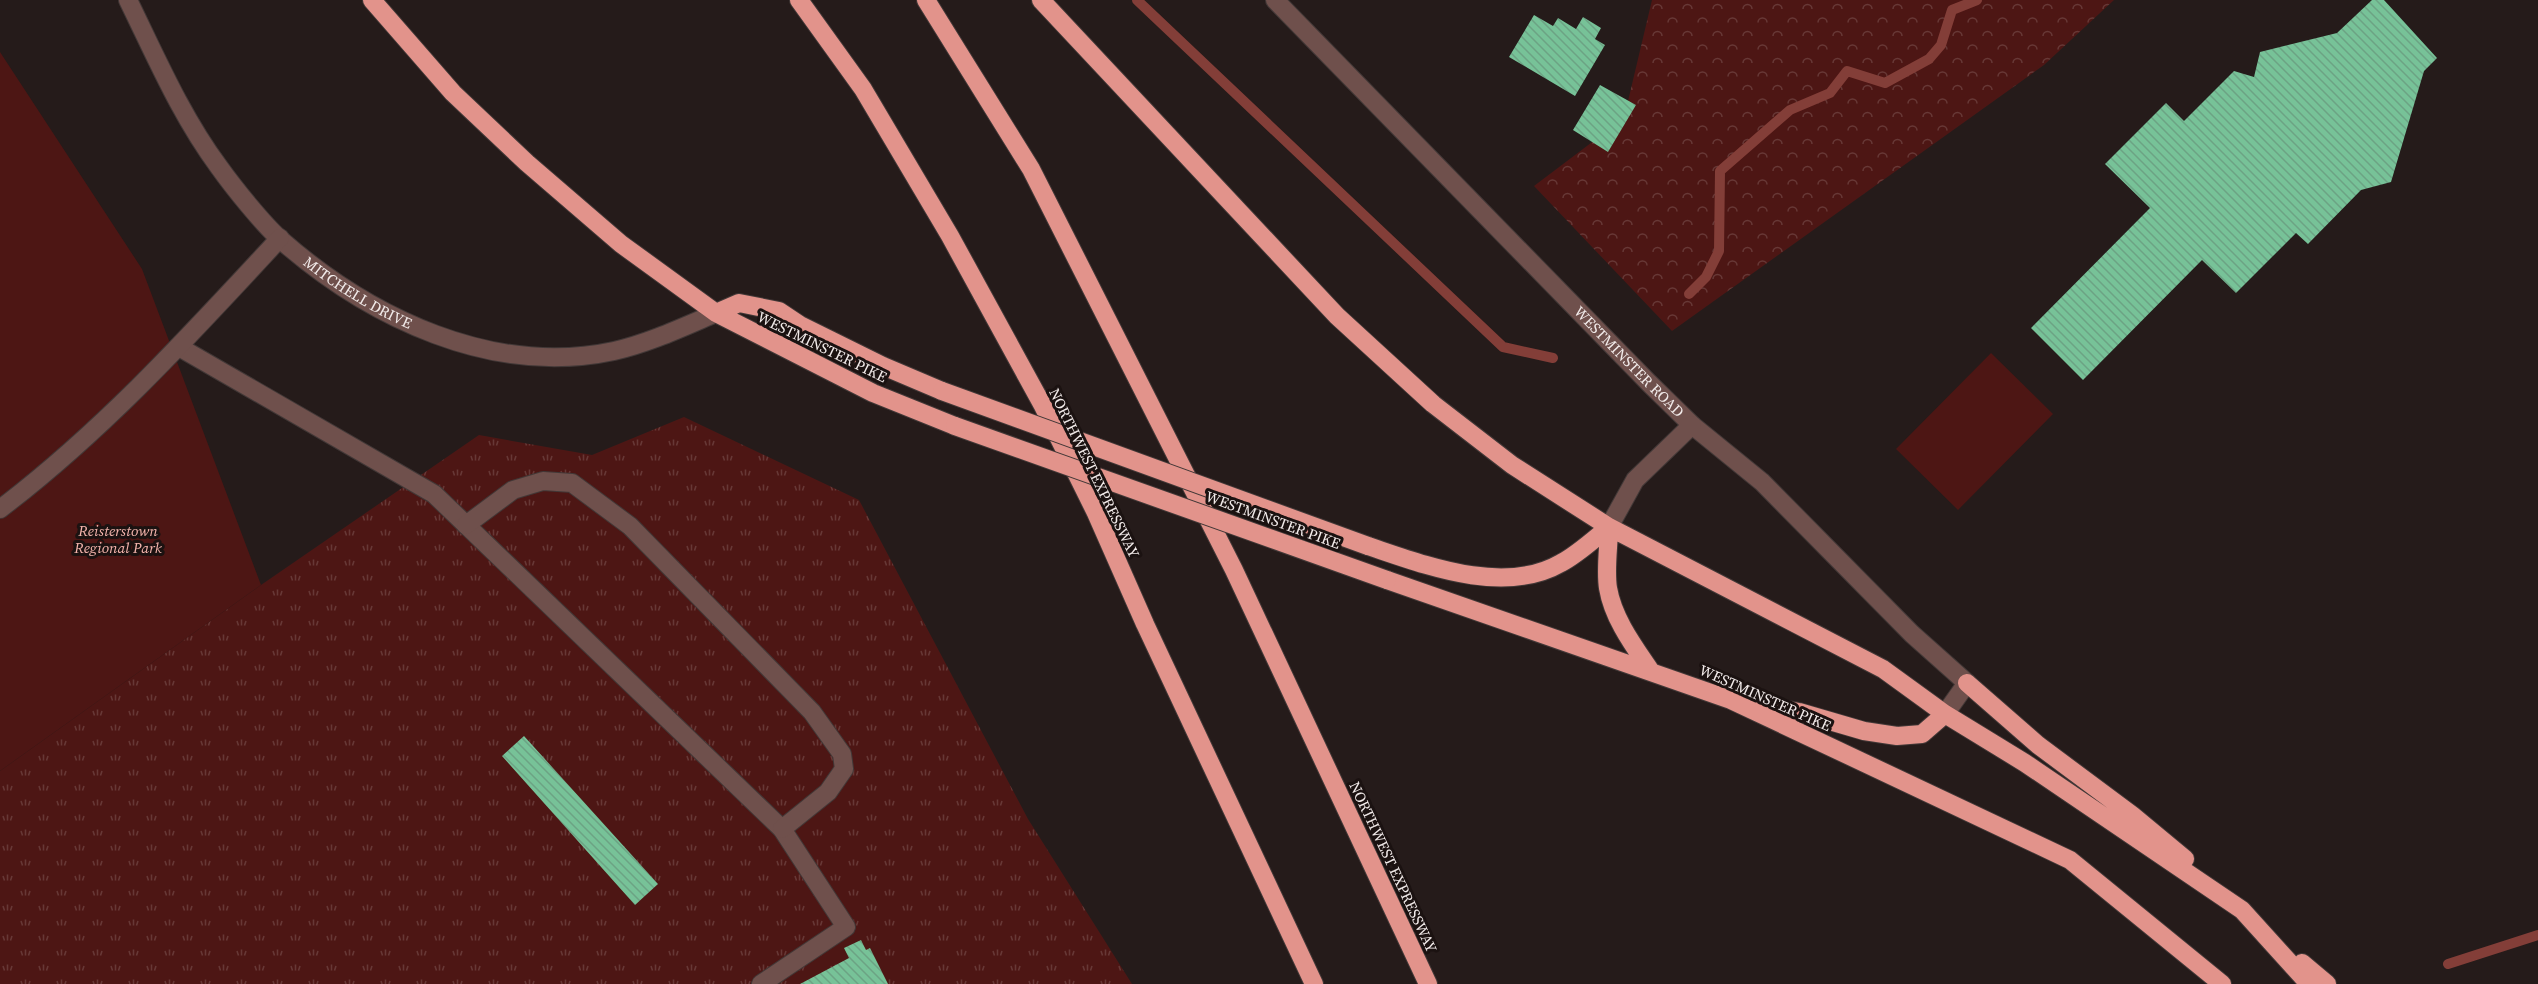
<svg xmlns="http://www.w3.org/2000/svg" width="2538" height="984" font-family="'Source Serif 4',serif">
  <defs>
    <pattern id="grass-tufts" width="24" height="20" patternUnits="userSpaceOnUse" patternTransform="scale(1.5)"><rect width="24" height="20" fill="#4d1614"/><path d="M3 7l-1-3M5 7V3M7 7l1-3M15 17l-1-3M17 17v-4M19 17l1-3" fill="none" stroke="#673836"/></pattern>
    <pattern id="forest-crowns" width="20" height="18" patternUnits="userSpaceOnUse" patternTransform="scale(1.5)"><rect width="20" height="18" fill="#4d1614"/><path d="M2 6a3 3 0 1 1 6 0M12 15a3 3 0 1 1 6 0" fill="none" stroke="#673836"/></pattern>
    <pattern id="building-back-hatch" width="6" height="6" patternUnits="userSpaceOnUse" patternTransform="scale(1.5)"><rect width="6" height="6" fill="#77c298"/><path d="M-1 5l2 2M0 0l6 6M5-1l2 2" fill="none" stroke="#6ca384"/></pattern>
  </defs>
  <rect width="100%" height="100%" fill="#251b1a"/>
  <!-- grass -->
  <path fill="url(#grass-tufts)" d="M684 417 859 500 1028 819 1132 984H0V771L261 585 479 435 592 455Z"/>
  <!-- forest -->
  <path fill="url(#forest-crowns)" d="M1652 0H2114L2044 65 1672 331 1534 186 1624 118Z"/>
  <!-- park -->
  <path fill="#4d1614" d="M0 52 142 269 261 585 0 771Z
    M1991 353 2053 414 1958 510 1896 449Z"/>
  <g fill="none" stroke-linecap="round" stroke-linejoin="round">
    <!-- stream -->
    <path stroke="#833e38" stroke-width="10" d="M1137 0 1503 347 1553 358
      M1689 294 1706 277 1719 251 1720 171 1790 110 1830 93 1847 71 1885 83 1929 59 1941 45 1952 10 1977 0
      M2448 964 2538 935"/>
  </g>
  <!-- building -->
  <path fill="url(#building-back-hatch)" d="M2372 0H2384L2437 58 2424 71 2391 182 2361 190 2308 244 2296 233 2236 293 2202 260 2083 380 2031 328 2150 208 2105 164 2166 103 2184 121 2234 71 2254 77 2260 52 2337 33Z
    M1534 15 1553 26 1558 18 1576 29 1583 17 1601 28 1595 39 1605 45 1575 96 1509 57Z
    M1600 85 1636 105 1608 152 1573 130Z
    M524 736 658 884 635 905 502 756Z
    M861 940 866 950 870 948 888 984H800L849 958 844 948Z"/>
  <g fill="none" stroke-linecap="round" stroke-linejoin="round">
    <!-- minor casing -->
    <g stroke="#423837" stroke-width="20">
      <g id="minor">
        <path id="s1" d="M128 0C156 57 181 116 219 167 234 188 263 224 281 240 370 318 493 377 614 351 649 343 683 327 716 313"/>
        <path id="s2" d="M1275 0 1649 383 1692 425 1762 482 1912 634 1967 683 1945 714"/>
        <path d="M179 347 434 494 782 829 846 927 761 984"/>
        <path d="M0 509C104 430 191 334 280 238"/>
        <path d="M466 525 513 490 543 481 572 483 630 526 812 712 842 754 844 769 828 792 782 829"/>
        <path d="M1609 527 1635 480 1692 425"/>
      </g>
    </g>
    <!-- highway casing -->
    <g stroke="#423837" stroke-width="20">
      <path id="highway" d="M372 0 453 93 527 163 621 244 716 313 873 393 955 426
        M799 0 863 89 950 236 1043 406 1096 513 1145 624 1314 984
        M926 0 1031 169 1234 570 1428 984
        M1041 0 1337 316 1433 404 1512 465 1609 527 1883 669 1945 714 2025 763 2242 910 2309 984
        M716 313 739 303 779 311 800 325 883 366 942 391
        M1609 527C1609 546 1605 569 1608 588 1613 618 1633 645 1650 670
        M1368 546C1425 565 1504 596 1561 563 1578 554 1594 539 1609 527
        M1387 580 1731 700 2070 860 2222 984
        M1967 683 2038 745 2132 815 2185 859
        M1756 704 1799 712 1864 731 1897 736 1922 734 1945 714
        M2302 963 2327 984"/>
    </g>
    <!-- minor -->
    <use href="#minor" stroke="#6f504c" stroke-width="18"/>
    <!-- highway -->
    <use href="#highway" stroke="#e2938b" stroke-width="18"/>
    <!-- highway-bridge casing -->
    <g stroke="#423837" stroke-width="20" stroke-linecap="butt">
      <path id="highway-bridge" d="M942 391 1368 546
        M955 426 1387 580"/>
    </g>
    <!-- highway-bridge -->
    <use href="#highway-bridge" stroke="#e2938b" stroke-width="18"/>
  </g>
  <g text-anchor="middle" stroke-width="6" stroke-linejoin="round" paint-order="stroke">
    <!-- street labels -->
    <g font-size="15" fill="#f2ebea" stroke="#1b1211">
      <text dy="5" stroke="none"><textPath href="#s1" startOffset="380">MITCHELL DRIVE</textPath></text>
      <text transform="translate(822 347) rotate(26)" y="5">WESTMINSTER PIKE</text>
      <text dy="5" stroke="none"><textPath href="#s2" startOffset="506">WESTMINSTER ROAD</textPath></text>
      <text transform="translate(1094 473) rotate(64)" y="5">NORTHWEST EXPRESSWAY</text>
      <text transform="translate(1273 520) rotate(20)" y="5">WESTMINSTER PIKE</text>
      <text transform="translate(1765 698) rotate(24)" y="5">WESTMINSTER PIKE</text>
      <text transform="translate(1393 867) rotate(65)" y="5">NORTHWEST EXPRESSWAY</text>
    </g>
    <!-- park labels -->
    <g font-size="15" font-style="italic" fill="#f5b5ad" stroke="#1b1211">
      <text x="118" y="536">Reisterstown<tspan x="118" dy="17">Regional Park</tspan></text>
    </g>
  </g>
</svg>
